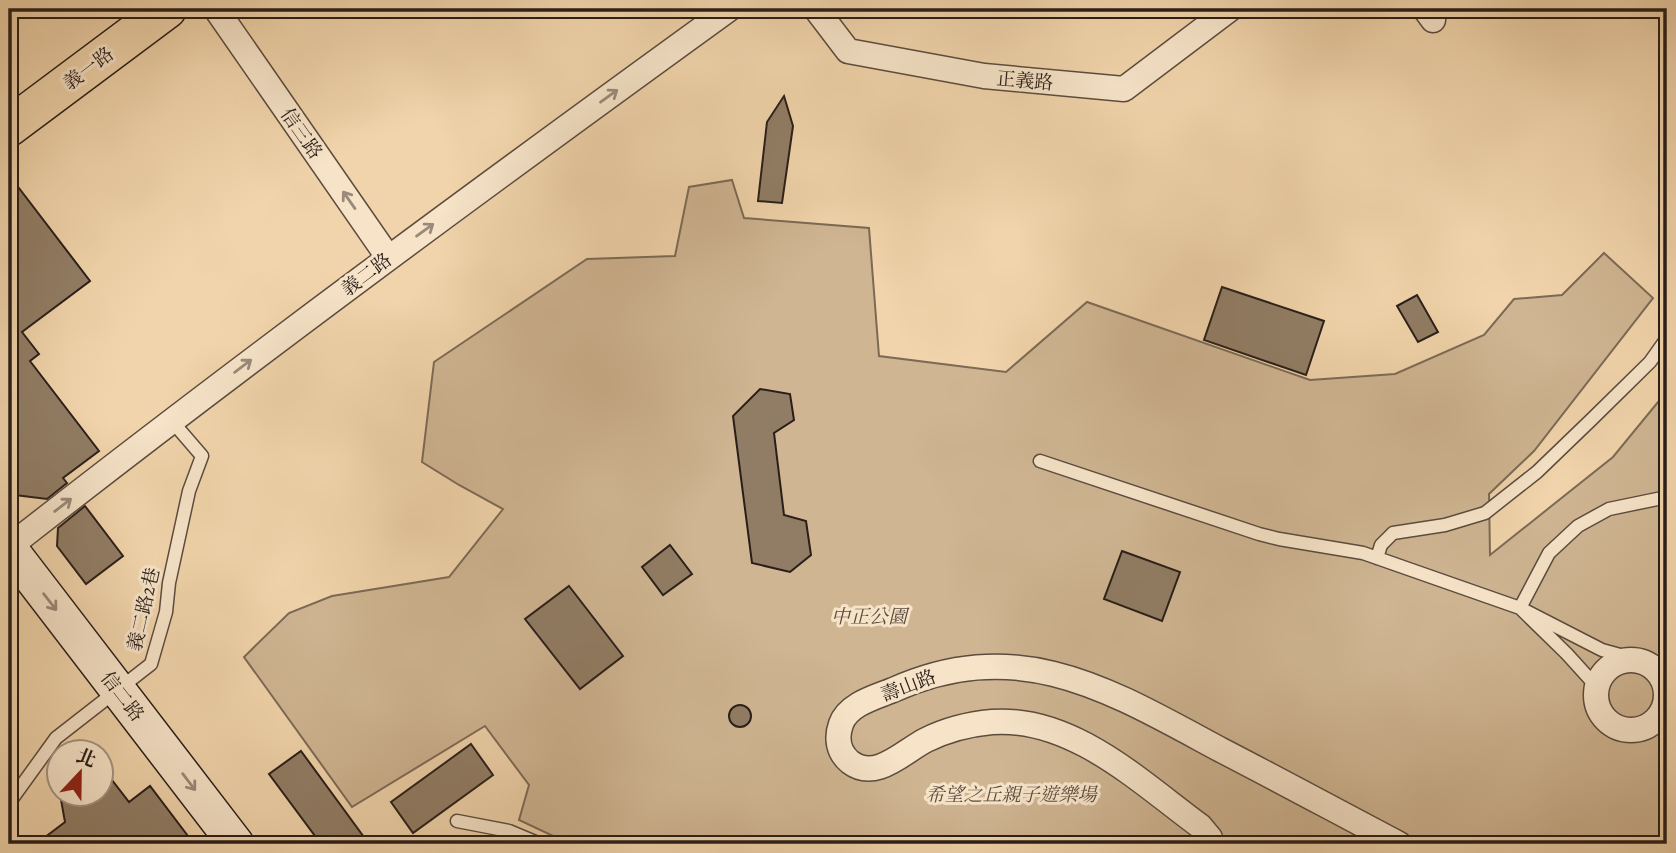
<svg xmlns="http://www.w3.org/2000/svg" width="1676" height="853" font-family="Alegreya,'Noto Serif TC',serif">
  <rect width="100%" height="100%" fill="#f1d4ab"/>
  <filter id="stains"><feTurbulence type="fractalNoise" baseFrequency=".00286" numOctaves="4"/><feColorMatrix values="0 0 0 0 .2 0 0 0 0 .09 0 0 0 0 .02 0 0 0 .5 -.17"/></filter>
  <radialGradient id="worn" r=".72"><stop offset=".6" stop-color="#630" stop-opacity="0"/><stop offset="1" stop-color="#630" stop-opacity=".3"/></radialGradient>
  <!-- green -->
  <path fill="#cfb592" stroke="#7c6a56" stroke-width="2" d="M732 180 744 218 869 228 879 356 1006 372 1087 302 1310 380 1395 374 1484 335 1514 299 1562 295 1604 253 1653 298 1534 451 1489 494 1490 555 1613 457 1667 391V844H570L519 820 529 785 485 726 352 807 244 657 289 613 332 596 449 577 503 509 459 485 422 462 434 362 587 259 675 256 689 187Z"/>
  <!-- building -->
  <path fill="#917d65" stroke="#291e19" stroke-width="2" d="M784 96 793 126 782 203 758 201 767 122Z
    M9 175 90 281 22 332 39 354 30 361 99 451 63 478 67 483 47 499 15 495 9 487Z
    M1222 287 1324 321 1306 375 1204 340Z
    M1417 295 1438 332 1418 342 1397 306Z
    M760 389 790 394 794 420 774 433 784 515 806 521 811 555 790 572 752 563 733 416Z
    M85 506 123 556 86 584 57 546 58 528Z
    M670 545 692 574 663 595 642 567Z
    M1122 551 1180 572 1162 621 1104 599Z
    M569 586 623 656 580 689 525 619Z
    M729 716a11 11 0 1 1 22 0a11 11 0 1 1-22 0Z
    M471 744 493 775 413 833 391 802Z
    M301 751 369 844H321L269 774Z
    M102 767 129 802 150 786 194 844H36L65 822 60 794H102Z"/>
  <g fill="none" stroke-linecap="round" stroke-linejoin="round">
    <!-- service casing -->
    <g stroke="#5b4c3e" stroke-width="15">
      <path id="service" d="M1040 461 1259 534 1279 539 1363 553 1520 608 1602 650 1631 658
        M1377 558 1381 545 1393 533 1445 525 1485 513 1537 472 1592 419 1650 362 1667 338
        M1596 686 1567 654 1520 608 1549 553 1578 526 1609 509 1667 497
        M9 803 56 738 151 664 166 612 169 583 189 491 202 456 171 420
        M457 821 509 831 540 844"/>
    </g>
    <!-- minor casing -->
    <g stroke="#5b4c3e" stroke-width="27">
      <path id="minor" d="M216 9 388 257
        M816 9 848 51 984 76 1124 89 1230 9
        M1425 9 1433 20
        M9 547C245 362 486 185 729 9
        M1596 695a35 35 0 1 1 70 0a35 35 0 1 1-70 0Z
        M1211 844 1210 838 1200 826C1140 782 1072 716 992 722 970 724 946 730 926 740 904 751 876 782 850 762 838 752 836 738 841 724 848 704 876 697 893 690 1020 633 1111 691 1221 750 1281 781 1340 813 1399 844"/>
    </g>
    <!-- secondary casing -->
    <g stroke="#291e19" stroke-width="38">
      <path id="secondary" d="M9 548 236 844"/>
    </g>
    <!-- primary casing -->
    <g stroke="#291e19" stroke-width="41">
      <path id="primary" d="M9 127 167 9"/>
    </g>
    <!-- service -->
    <use href="#service" stroke="#f6e3c8" stroke-width="12"/>
    <!-- minor -->
    <use href="#minor" stroke="#f6e3c8" stroke-width="24"/>
    <!-- secondary -->
    <use href="#secondary" stroke="#f6e3c8" stroke-width="35"/>
    <!-- primary -->
    <use href="#primary" stroke="#f1d4ab" stroke-width="38"/>
  </g>
  <!-- one-way arrows -->
  <defs><path id="oneway-shaft" d="M-6 0H5M1.5-3L5.5 0L1.5 3" fill="none" stroke-width="1.6" stroke-linecap="round" stroke-linejoin="round" transform="scale(1.75)"/></defs>
  <g stroke="#9a8a79">
    <use href="#oneway-shaft" transform="translate(609 96) rotate(-36)"/>
    <use href="#oneway-shaft" transform="translate(349 200) rotate(-125)"/>
    <use href="#oneway-shaft" transform="translate(425 230) rotate(-36)"/>
    <use href="#oneway-shaft" transform="translate(243 366) rotate(-37)"/>
    <use href="#oneway-shaft" transform="translate(63 505) rotate(-38)"/>
    <use href="#oneway-shaft" transform="translate(50 602) rotate(52)"/>
    <use href="#oneway-shaft" transform="translate(189 782) rotate(53)"/>
  </g>
  <g text-anchor="middle" stroke-width="6" stroke-linejoin="round" paint-order="stroke">
    <!-- street labels -->
    <g font-size="19" fill="#291e19" stroke="#f6e3c8">
      <text transform="translate(88 68) rotate(-37)" y="7">義一路</text>
      <text transform="translate(1025 80) rotate(5)" y="7">正義路</text>
      <text transform="translate(302 133) rotate(55)" y="7">信三路</text>
      <text transform="translate(366 274) rotate(-37)" y="7">義二路</text>
      <text transform="translate(143 609) rotate(-77)" y="7">義二路2巷</text>
      <text transform="translate(908 685) rotate(-21)" y="7">壽山路</text>
      <text transform="translate(123 696) rotate(52)" y="7">信二路</text>
    </g>
    <!-- park labels -->
    <g font-size="19" font-style="italic" fill="#5b4b3d" stroke="#f6e3c8">
      <text x="869" y="623">中正公園</text>
      <text x="1011" y="801">希望之丘親子遊樂場</text>
    </g>
  </g>
  <!-- margin -->
  <rect width="1676" height="853" fill="none" stroke="#f1d4ab" stroke-width="35"/>
  <rect x="10" y="10" width="1655" height="832" fill="none" stroke="#291e19" stroke-width="3.5"/>
  <rect x="18" y="18" width="1641" height="818" fill="none" stroke="#291e19" stroke-width="2"/>
  <!-- north arrow -->
  <g transform="translate(80 773) rotate(22)"><circle r="33" fill="#f6e3c8" stroke="#a49482" stroke-width="2"/>
  <path d="M0-5L12 26L0 18L-12 26Z" fill="#8f2418"/>
  <text y="-10" font-size="19" font-weight="bold" text-anchor="middle" fill="#291e19">北</text>
  </g>
  <rect width="100%" height="100%" filter="url(#stains)"/>
  <rect width="100%" height="100%" fill="url(#worn)"/>
</svg>
